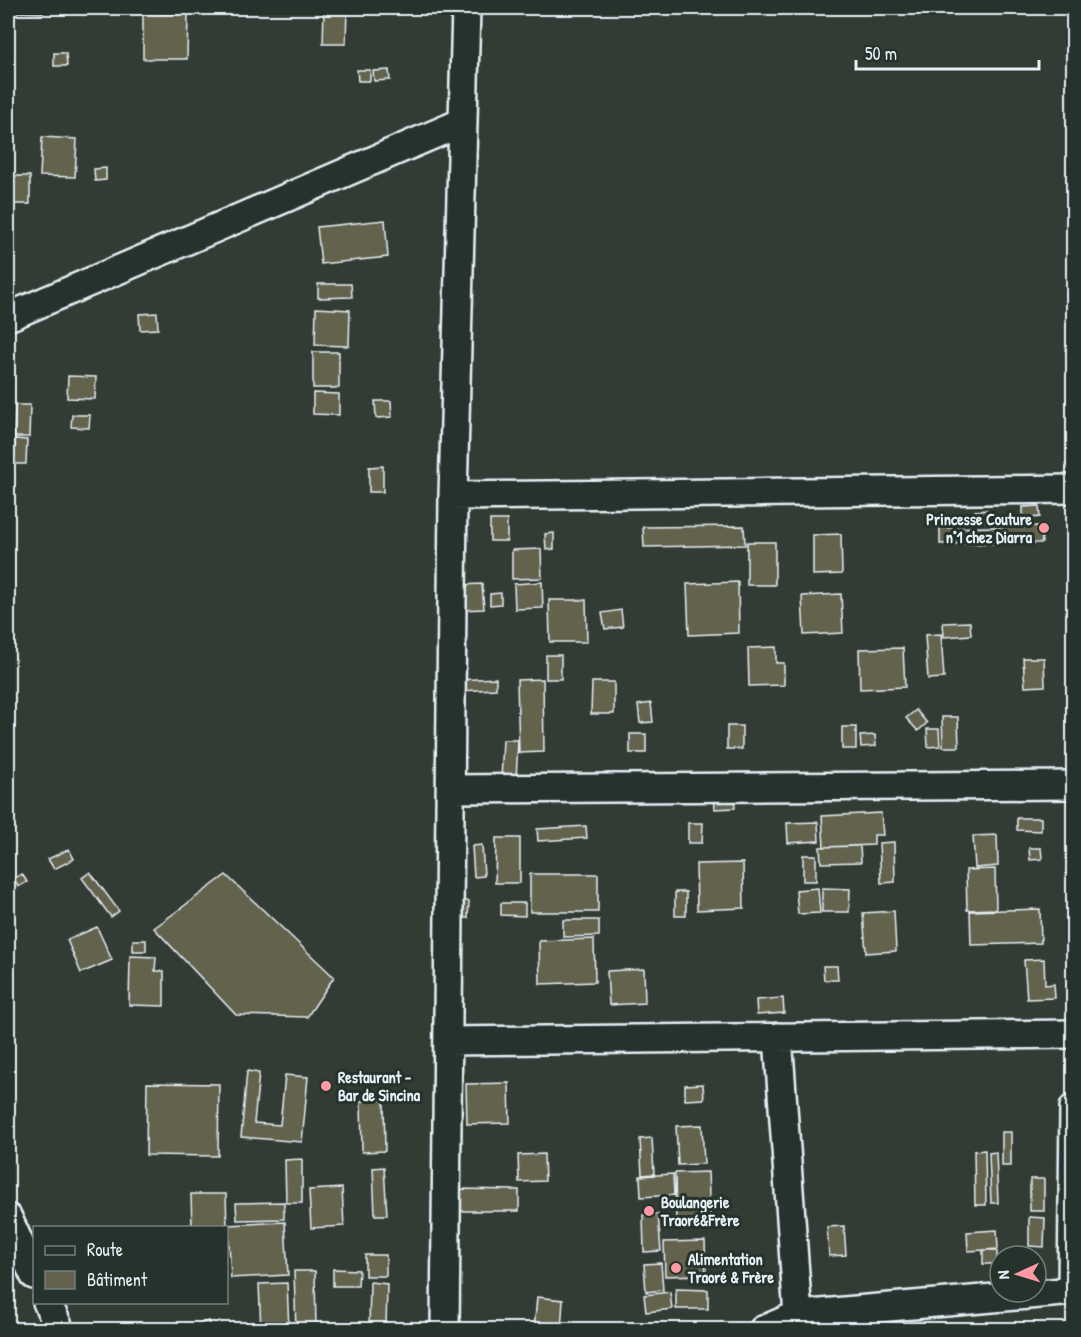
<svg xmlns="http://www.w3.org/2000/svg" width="1081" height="1337" font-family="'Patrick Hand',sans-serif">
  <rect width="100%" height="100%" fill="#323c34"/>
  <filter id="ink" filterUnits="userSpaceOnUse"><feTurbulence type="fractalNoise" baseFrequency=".0167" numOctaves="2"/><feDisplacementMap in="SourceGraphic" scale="12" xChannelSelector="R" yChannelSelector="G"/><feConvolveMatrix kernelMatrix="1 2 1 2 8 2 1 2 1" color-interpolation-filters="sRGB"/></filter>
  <g filter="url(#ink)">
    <!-- building -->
    <path fill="#64624e" stroke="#e8f1f8" stroke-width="1.5" d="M15 8H44L43 13 15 12Z
      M324 8H347L346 44H323Z
      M143 13 188 14 187 59H143Z
      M54 53H66L67 66H54Z
      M357 70H370V81H358Z
      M389 70 390 80 374 81 373 71Z
      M42 137 77 139 75 177 40 176Z
      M106 168V180L95 181 94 169Z
      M8 176H30V204H8Z
      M385 220 388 257 321 264 317 227Z
      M318 284H351L352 297 318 298Z
      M316 308 350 310 349 346 315 345Z
      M157 313 158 329 140 330 139 314Z
      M313 352H339V388H313Z
      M68 376 96 377 95 399 67 398Z
      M313 393 339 394V415L313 414Z
      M375 401H391L392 417 376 418Z
      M15 405H30L29 437H14Z
      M72 415H90L89 428 71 427Z
      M15 439 27 440 26 464H14Z
      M383 466V492H369V467Z
      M1039 506 1040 517 1023 519V507Z
      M988 510V521H975V511Z
      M490 520H507V541H490Z
      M744 526 745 545 644 547 643 527Z
      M1041 526 1042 543 940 544V528Z
      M554 533V549L546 550 545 534Z
      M841 534 842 574 813 575V535Z
      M747 542H775V585H747Z
      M541 549 542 578 512 579V550Z
      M542 582 543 608 515 609 514 584Z
      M738 582 739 633 689 635 687 584Z
      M482 584 484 609 461 610 460 585Z
      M501 593V604L490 605V594Z
      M841 594 843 633 804 635 802 596Z
      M549 600H586L587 642H550Z
      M621 610 623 627 605 629 602 613Z
      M970 622 971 635 944 637 943 623Z
      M941 634 944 678 928 679 925 635Z
      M776 647V663H784V685L749 686 748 648Z
      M903 648 905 687 860 689 859 649Z
      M546 655H561V679H546Z
      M1023 658H1044L1045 686 1025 687Z
      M496 678V689L459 691 458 680Z
      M543 679 544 752 519 753 517 680Z
      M592 682H614V714H591Z
      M651 703 653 722 640 723 638 705Z
      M916 710 927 723 918 731 906 718Z
      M942 717H958L959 747H943Z
      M727 726H742V749H727Z
      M842 727H856V749H842Z
      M927 729H939L940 746 928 747Z
      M630 734H646V753H630Z
      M875 735 876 746 861 747 860 736Z
      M503 740H518L516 781H501Z
      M734 795 735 808 715 809 714 796Z
      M881 813 883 835H874V845L824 847 822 816Z
      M1017 818H1041V831L1017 830Z
      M818 822 819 841 788 843 787 823Z
      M688 823H703L702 843H688Z
      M586 826 587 838 538 841 537 829Z
      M997 835 998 866 975 868 973 836Z
      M496 838H520V883H495Z
      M894 842 895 882 881 883 879 843Z
      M482 845 484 876 474 877 472 846Z
      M860 846 861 862 821 863 820 847Z
      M1029 848H1041L1042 859 1030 860Z
      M69 849 74 859 54 869 48 859Z
      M803 855H816V881H803Z
      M743 863 744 908 697 910 696 864Z
      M995 869 996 909 967 910 966 870Z
      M90 872 119 911 111 917 82 878Z
      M22 874 27 882 18 887 14 878Z
      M530 874H598V912H530Z
      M226 875 334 977 307 1017 236 1015 154 928Z
      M818 888 820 913 798 914 796 890Z
      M822 888 850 889 849 912H822Z
      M675 892H686V916H675Z
      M454 901H469L468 918H454Z
      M501 903H525V916L501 915Z
      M1040 909 1041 943 971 945 970 911Z
      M894 911 896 951 866 953 863 913Z
      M563 920H599V936L563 937Z
      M97 927 112 960 81 973 67 940Z
      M594 939 595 982 540 984 539 941Z
      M133 940H146V951H133Z
      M130 956 156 957 155 971H164V1006L129 1005Z
      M1044 959 1045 985 1054 984 1055 998 1027 999 1024 960Z
      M823 966H837L838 980H824Z
      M644 969 645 1003 609 1005 607 971Z
      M783 998 784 1013 757 1015 756 1000Z
      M247 1071 259 1073 254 1123 280 1125 285 1075 308 1077 302 1142 241 1137Z
      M147 1083 219 1084 218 1156 146 1155Z
      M509 1083 510 1123 467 1124 466 1084Z
      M703 1084 704 1099 685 1100V1085Z
      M384 1100 385 1151 362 1152 361 1101Z
      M702 1125 704 1164 678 1165 676 1126Z
      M1002 1132H1011V1166H1002Z
      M652 1138 654 1174 642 1175 640 1139Z
      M985 1150 986 1205H975L974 1151Z
      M996 1152 998 1203H991L989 1153Z
      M544 1154 545 1181 519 1182 518 1155Z
      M302 1159V1203H286L285 1160Z
      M384 1167 387 1215H375L373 1168Z
      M708 1172 710 1221 676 1222 675 1173Z
      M673 1174 674 1195 641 1197 640 1176Z
      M1030 1179H1044V1211H1030Z
      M342 1188 344 1226 311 1228 309 1190Z
      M459 1189 519 1190V1211H459Z
      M191 1194H226L227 1229 192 1228Z
      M284 1202V1219L237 1220 236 1203Z
      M658 1214 661 1251 644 1252 643 1215Z
      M1029 1217 1045 1218 1044 1247 1029 1246Z
      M285 1222 288 1275 231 1278 228 1225Z
      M844 1226 846 1255 829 1256 827 1227Z
      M997 1230 998 1249 968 1251 967 1232Z
      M705 1241 706 1275 665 1276 664 1242Z
      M983 1250H997V1264H983Z
      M365 1255H386V1276H365Z
      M661 1263 663 1290 646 1292 644 1264Z
      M333 1269 359 1270 358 1286H333Z
      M294 1271H315L316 1330H296Z
      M370 1282 387 1284 386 1330H369Z
      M287 1283 289 1330H261L259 1284Z
      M676 1289 708 1290V1309H676Z
      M670 1292 672 1309 646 1312 644 1295Z
      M537 1297 563 1300 561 1330H534Z
      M209 1321 212 1330H190L189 1327Z"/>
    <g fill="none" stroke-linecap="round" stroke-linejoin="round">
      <!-- minor casing -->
      <g stroke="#e8f1f8" stroke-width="32">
        <path id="minor" d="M8 317 463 122
          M453 496 1074 489
          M451 789 1074 785
          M778 1037 799 1330
          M448 1041 1074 1034
          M8 1218 34 1275
          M1072 1291 1074 1108
          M47 1302 60 1330
          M445 1330 453 496 466 8
          M763 1330 798 1315 1074 1291"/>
      </g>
      <!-- minor -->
      <use href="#minor" stroke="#26332d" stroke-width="27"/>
    </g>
  </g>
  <!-- markers -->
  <g fill="#ff9aa2" stroke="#26332d" stroke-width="2">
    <circle cx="1044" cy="528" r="6"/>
    <circle cx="326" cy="1086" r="6"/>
    <circle cx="649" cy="1211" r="6"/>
    <circle cx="676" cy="1268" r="6"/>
  </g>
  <g text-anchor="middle" stroke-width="6" stroke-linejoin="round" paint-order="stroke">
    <!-- poi labels -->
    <g font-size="16" font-weight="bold" fill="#e8f1f8" stroke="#26332d" text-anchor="start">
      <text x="1032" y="525" text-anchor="end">Princesse Couture<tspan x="1032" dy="18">n°1 chez Diarra</tspan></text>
      <text x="338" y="1083">Restaurant -<tspan x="338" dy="18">Bar de Sincina</tspan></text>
      <text x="661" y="1208">Boulangerie<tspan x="661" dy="18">Traoré&amp;Frère</tspan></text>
      <text x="688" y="1265">Alimentation<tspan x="688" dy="18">Traoré &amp; Frère</tspan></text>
    </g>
  </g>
  <!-- margin -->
  <rect width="1081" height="1337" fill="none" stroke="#26332d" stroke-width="30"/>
  <rect x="15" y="15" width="1051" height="1307" fill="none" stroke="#e8f1f8" stroke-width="2" filter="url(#ink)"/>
  <!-- legend -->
  <rect x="33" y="1226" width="195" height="78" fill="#26332d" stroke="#747f7e" stroke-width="1.5"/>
  <rect x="45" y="1246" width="30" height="9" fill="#26332d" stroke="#747f7e" stroke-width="1.5"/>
  <text x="87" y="1256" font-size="18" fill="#e8f1f8">Route</text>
  <rect x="45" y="1271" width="30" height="18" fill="#64624e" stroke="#747f7e" stroke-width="1.5"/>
  <text x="87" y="1286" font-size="18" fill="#e8f1f8">Bâtiment</text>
  <!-- north arrow -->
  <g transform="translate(1018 1274) rotate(266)"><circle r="28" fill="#26332d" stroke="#747f7e" stroke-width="1.5"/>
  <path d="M0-4.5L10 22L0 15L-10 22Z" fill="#ff9aa2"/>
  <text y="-9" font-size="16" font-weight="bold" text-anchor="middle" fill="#e8f1f8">N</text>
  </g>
  <!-- scale -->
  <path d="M856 60v9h183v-9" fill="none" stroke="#e8f1f8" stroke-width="3"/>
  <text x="865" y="60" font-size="18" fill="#e8f1f8" stroke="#26332d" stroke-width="4.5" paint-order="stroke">50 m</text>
</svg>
